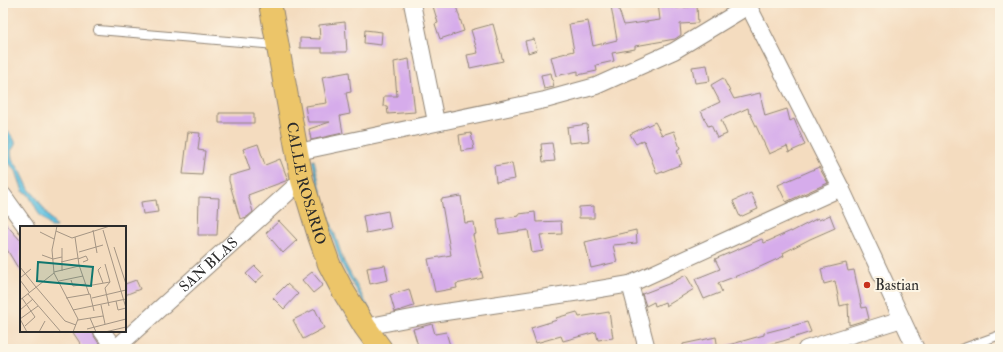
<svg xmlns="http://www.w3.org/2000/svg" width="1003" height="352" font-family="'IM FELL Double Pica',serif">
  <rect width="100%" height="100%" fill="#fcf5e5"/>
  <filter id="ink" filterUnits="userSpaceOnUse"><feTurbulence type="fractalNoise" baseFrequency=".025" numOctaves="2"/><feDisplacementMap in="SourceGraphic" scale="8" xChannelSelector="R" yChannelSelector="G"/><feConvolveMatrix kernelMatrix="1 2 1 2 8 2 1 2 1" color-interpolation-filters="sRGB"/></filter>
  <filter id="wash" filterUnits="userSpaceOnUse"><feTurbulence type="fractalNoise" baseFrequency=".012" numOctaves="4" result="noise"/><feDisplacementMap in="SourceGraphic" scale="16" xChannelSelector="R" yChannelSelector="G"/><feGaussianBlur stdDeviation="0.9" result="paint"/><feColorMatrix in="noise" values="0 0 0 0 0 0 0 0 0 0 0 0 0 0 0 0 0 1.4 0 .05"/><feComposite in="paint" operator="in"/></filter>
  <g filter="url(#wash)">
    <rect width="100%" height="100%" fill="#f4dcbf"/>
    <!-- water -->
    <path fill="#63c2e1" stroke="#477686" d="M3 128C7 130 17 140 15 145 14 147 12 149 11 151L12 159 21 172 29 189 36 197 56 227H51L39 214 34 204 28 194 23 191 16 171 9 163 6 153 9 142 8 138 3 134Z
      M314 160 323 199 344 262 372 314H370L341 263 321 199 312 161Z"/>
    <g id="blocks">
      <!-- building -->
      <path fill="#d6aceb" d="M432 3H455L464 31 440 39 435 24 438 23Z
        M658 3H676L677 8 697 6 698 23 680 24 681 35 675 39 635 46V49L612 53 614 61 596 65 597 71 578 75V71L556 76 551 57 574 51 569 24 588 21 593 46 617 40 611 6 617 4 624 25 660 20Z
        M345 22 347 52H322V48H300V38L320 39 319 25Z
        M493 24 503 61 470 68 467 55 478 53 471 30Z
        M365 30 382 32 381 45 364 43Z
        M534 39 537 50 528 53 525 41Z
        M409 59 415 112 388 114 387 106H383L384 96H397L394 62Z
        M707 65 710 81 695 83 692 67Z
        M349 72 351 92 346 93 350 114 340 116 343 133 311 140 309 129 330 122H308L305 106 327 103 322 77Z
        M551 73 554 87 544 89 541 75Z
        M723 78 734 99 760 93 765 116 787 109 790 121 794 119 805 145 789 152 787 146 769 154 750 113 749 114 748 108 721 120 727 134 717 138 711 125 708 126 701 111 720 102 711 85Z
        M219 113H254V123H219Z
        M655 122 662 135 674 131 680 148 677 150 682 164 657 174 644 140 636 144 630 134Z
        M587 124 589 141 569 143 567 127Z
        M188 132 200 133 198 150 205 151 202 175 183 174Z
        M471 133 474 149 461 151 459 135Z
        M552 143 555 161 543 162 541 144Z
        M258 144 265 165 280 159 288 180 248 195 253 212 247 217 240 219 229 181V176L250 170 243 149Z
        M512 163 515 179 496 182 494 166Z
        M819 167 828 183 786 202 778 185Z
        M751 193 758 209 740 217 733 201Z
        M461 196 465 223 474 222 476 234 473 235 483 278 456 284 457 288 435 292 428 259 451 255 441 199Z
        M199 197 219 198 217 235H198Z
        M156 200 158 212 143 214 141 202Z
        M594 206V218H579V207Z
        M388 211 391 228 366 233 363 216Z
        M535 212 536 222 561 221 562 234 540 235 543 251 532 253 528 230 499 234 497 219 519 216V214Z
        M830 215 835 228 810 239 783 253 784 256 760 267 718 283 722 292 704 299 695 279 720 269 715 259 762 239 764 243 791 231V232L818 218 819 220Z
        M3 221 21 241V273L3 243Z
        M279 221 297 240 283 253 266 233Z
        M636 230 637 243 613 245 617 262 591 268 585 242Z
        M846 263 848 271 854 270 862 308 866 307 869 319 849 325 848 304 840 306 835 281 824 284 821 269Z
        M385 265 388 280 370 284 367 268Z
        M255 266 264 275 255 283 246 274Z
        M312 272 323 285 313 293 302 280Z
        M686 275 694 289 666 306 665 302 655 306 654 302 646 306 642 294 671 283Z
        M136 280 140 289 125 295V284Z
        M287 284 298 294 284 309 273 298Z
        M409 289 414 306 395 312 390 295Z
        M315 309 324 328 303 339 293 320Z
        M577 312 579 317 609 312 613 338 598 340 596 332 563 341 561 336 536 343 531 328 557 320 556 318Z
        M807 322 811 332 783 341 752 349H725V346L764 335V333Z
        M432 324 435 334 446 332 451 349H419L413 329Z
        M72 331H93L94 336 100 345 95 349H84Z
        M716 337 718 349H683V344Z"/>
    </g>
  </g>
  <g filter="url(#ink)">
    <use href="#blocks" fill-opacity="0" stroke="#908475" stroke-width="1"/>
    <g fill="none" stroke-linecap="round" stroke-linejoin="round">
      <!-- service casing -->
      <g stroke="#908475" stroke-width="10">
        <path id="service" d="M98 30 276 45
          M961 349 1000 335"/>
      </g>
      <!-- minor casing -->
      <g stroke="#908475" stroke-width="18">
        <g id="minor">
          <path d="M412 3 436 122"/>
          <path d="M747 3 841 188 916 349"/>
          <path d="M298 152 545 100 596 86 674 51 748 6"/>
          <path d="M3 195 26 227"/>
          <path d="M630 284 647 349"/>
          <path d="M365 327 432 314 594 290 630 284 841 188"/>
          <path d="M102 331 115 349"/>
          <path id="s1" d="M115 349 302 180"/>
          <path d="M806 349 902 319"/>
        </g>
      </g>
      <!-- primary casing -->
      <g stroke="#908475" stroke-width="24">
        <g id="primary">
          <path id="s2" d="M270 3 302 180 319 236 329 264 342 289 365 327 381 349"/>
        </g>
      </g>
      <!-- service -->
      <use href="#service" stroke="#fff" stroke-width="8"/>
      <!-- minor -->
      <use href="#minor" stroke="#fff" stroke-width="16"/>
      <!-- primary -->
      <use href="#primary" stroke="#ecc569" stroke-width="22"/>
    </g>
  </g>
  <!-- markers -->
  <circle fill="#c8321e" stroke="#fcf5e5" stroke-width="1.5" cx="867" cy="285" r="4"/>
  <g text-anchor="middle" stroke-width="4" stroke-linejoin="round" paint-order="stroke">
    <!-- street labels -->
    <g font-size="15" fill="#2b2b2b" stroke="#fcf5e5">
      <text dy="5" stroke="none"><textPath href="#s2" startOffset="184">CALLE ROSARIO</textPath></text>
      <text dy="5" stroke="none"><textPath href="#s1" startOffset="126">SAN BLAS</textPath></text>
    </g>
    <!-- poi labels -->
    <g font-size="15" fill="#2b2b2b" stroke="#fcf5e5" text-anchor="start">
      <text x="875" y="290">Bastian</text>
    </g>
  </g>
  <!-- overview -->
  <g transform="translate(20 226)">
    <rect width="106" height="106" fill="#f4dcbf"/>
    <path fill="none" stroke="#a49584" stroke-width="1" d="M37 0 32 24 34 47 58 93 53 106M73 4 77 27M83 4 106 82M36 5 52 12 90 0M20 6 34 13M55 11 59 39 69 68M94 21 106 58M59 26 83 19M22 29 33 33 42 31M58 33 66 30 68 34 63 36M41 36 58 32M85 38 90 56 85 62 89 80M0 41 16 61M81 41 78 44 83 57M42 45V22M34 46 59 40M0 52 11 43M0 54 9 66M51 54 53 60 66 58M39 55 63 50M67 60 90 56M16 61 45 95 56 99M8 68 41 106M2 72 15 91 5 100M46 72 70 68 74 85M72 72 106 64M0 74 34 47M96 75 98 84 106 82M81 79 85 98M0 84 13 73M53 84 106 73M70 92 76 106M0 93 18 80M0 93 7 106M58 94 83 90M67 103 106 93M19 106 25 95M85 106 106 101"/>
    <path fill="#0f766e" fill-opacity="0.15" stroke="#0f766e" stroke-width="2" d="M18 36 73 41 71 60 17 55Z"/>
    <rect width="106" height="106" fill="none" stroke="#2b2b2b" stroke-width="2"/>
  </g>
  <!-- margin -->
  <rect width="1003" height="352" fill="none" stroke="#fcf5e5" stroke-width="16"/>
</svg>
